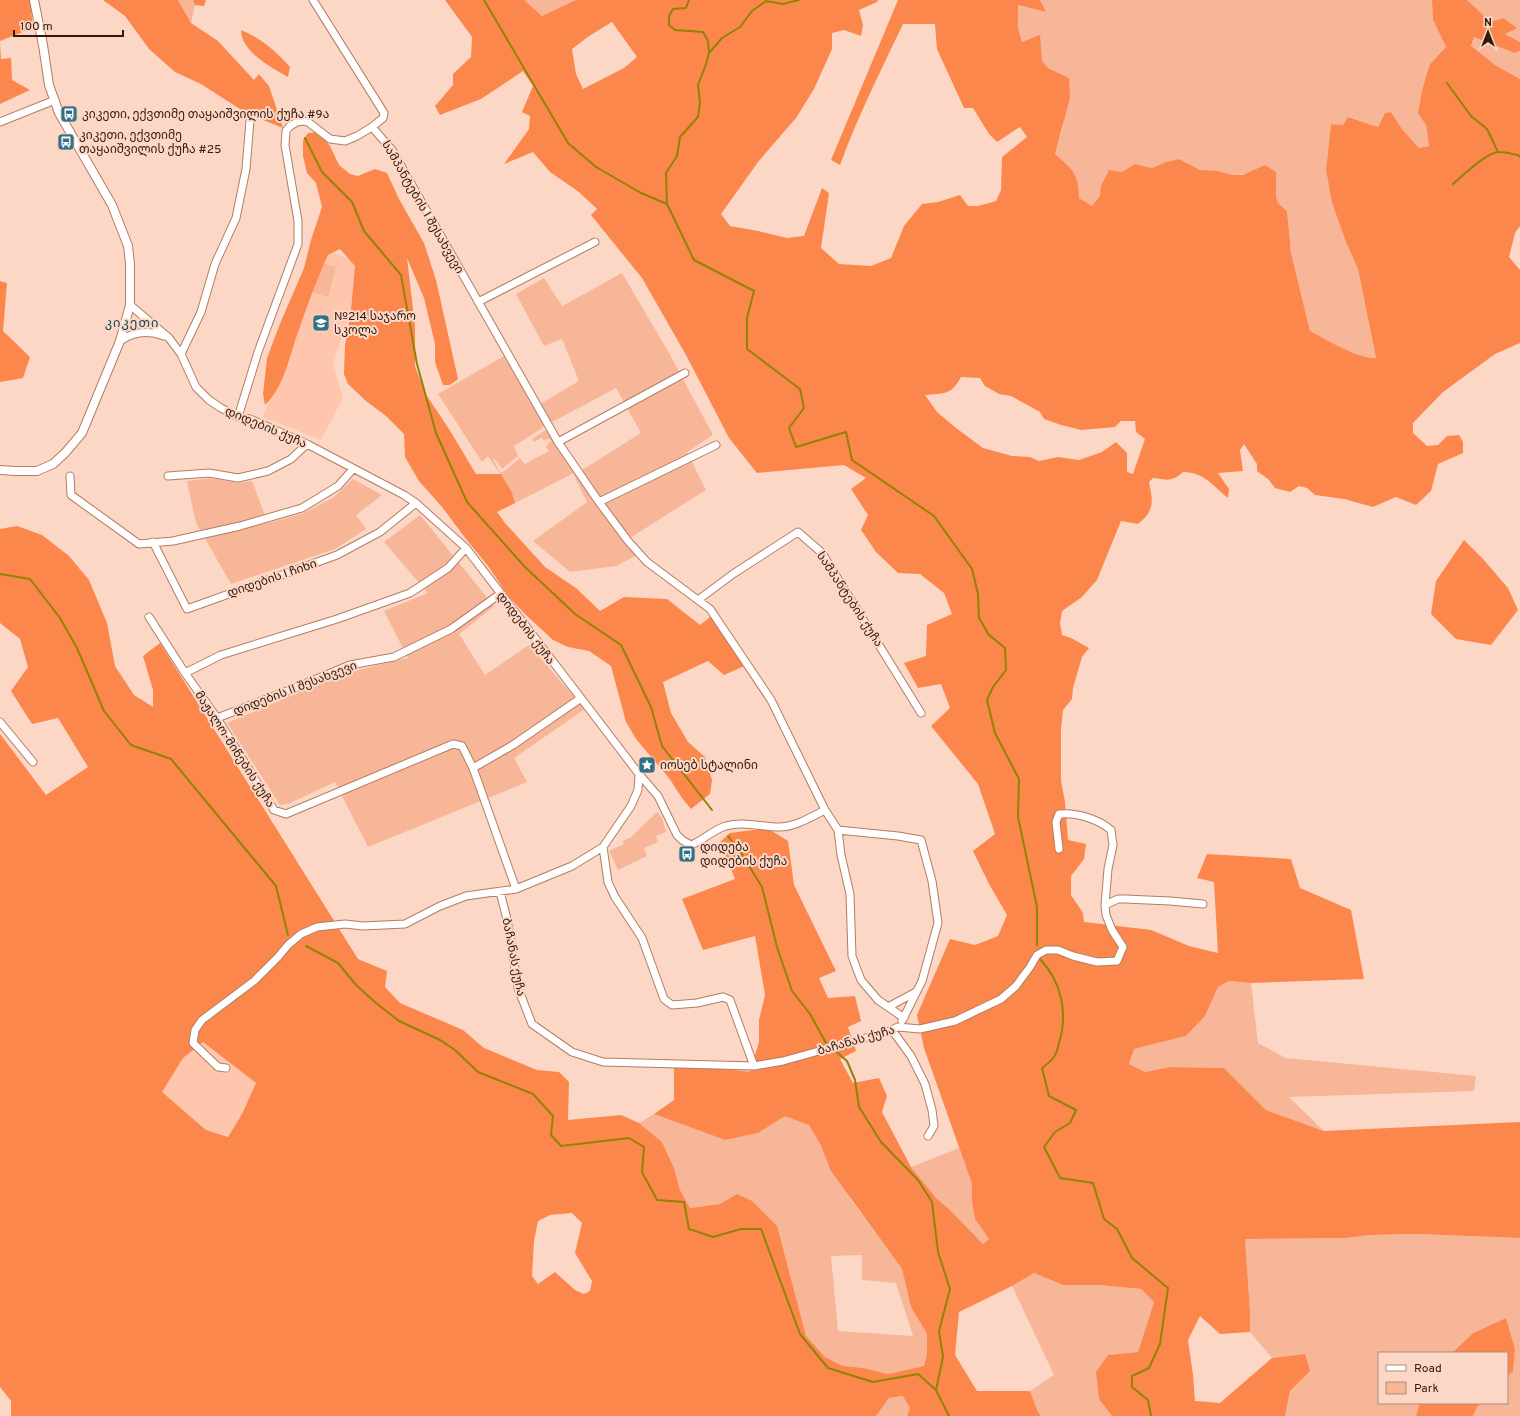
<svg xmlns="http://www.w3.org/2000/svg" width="1520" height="1416" font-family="Overpass,'Noto Sans Georgian',sans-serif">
  <rect width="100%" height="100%" fill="#fdd7c5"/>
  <!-- built -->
  <path fill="#fec6ac" d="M330 251 356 262 361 282 333 364 343 398 321 440 263 417 318 259Z
    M203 1042 256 1083 242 1114 228 1137 206 1130 162 1092 183 1058Z"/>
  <!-- green -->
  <path fill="#f7b698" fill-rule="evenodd" d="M178 0H193L195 5 191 23Z
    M524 0H576L542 16Z
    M1040 0H1432L1433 20 1446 47 1430 64 1426 125 1429 146 1419 148 1402 129 1391 112 1385 113 1378 127 1349 117 1343 125 1331 124 1326 170 1332 203 1346 242 1358 269 1376 359C1358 359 1326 341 1310 331L1291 253 1287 211 1278 203 1276 197V172L1234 175 1217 171H1200L1179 159 1166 162 1152 168 1136 164 1101 186V196L1092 206 1079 198C1079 173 1072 169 1055 154L1063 127 1069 78 1048 68 1022 42 1018 28V5L1045 12Z
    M1467 0H1520V42L1505 34 1516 28 1491 22Z
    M1474 37 1520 51V79L1495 65 1471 47Z
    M320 262 336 267 328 297 312 292Z
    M622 273 668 351 713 435 687 452 706 490 630 538 643 552 616 566 570 572 533 541 587 502 574 475 641 433 616 388 543 427 541 429 514 446 518 456 502 469 495 459H493L500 472H503L520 458 525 464 549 451 546 446 551 441 550 439 543 440 542 438 534 442 532 439 544 431H548L576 472 515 503C509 485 498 471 488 456L482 462 438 394 504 356 535 407 579 381 562 339 544 346 516 294 544 278 562 306Z
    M210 478 238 483 252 481 268 523 304 513 334 497 353 479 382 495 356 515 366 529 335 549 231 584 196 523 187 481Z
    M420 515 494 606 459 634 485 675 529 645 585 709 514 758 527 782 368 847 335 782 288 804 280 805 227 723 342 674 408 658 384 611 428 593 384 542Z
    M657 812 662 818 666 832 656 836 658 842 644 848 647 856 618 870 609 851 624 844 623 841 631 837Z
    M1229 981 1251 983 1258 1043 1286 1058 1476 1076 1474 1091 1289 1097 1324 1131 1266 1110 1224 1068 1170 1067 1145 1072 1129 1064 1134 1049 1186 1036 1205 1016 1218 987Z
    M754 1069 809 1125 852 1201 902 1269 911 1307 927 1334V1354L924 1366 888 1374 864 1368 843 1366 825 1357 806 1336 797 1306 720 1204 690 1208 680 1190 674 1168 662 1142 639 1123 654 1114 725 1140 758 1133 773 1123 699 1071ZM862 1255V1280L896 1283 913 1336 838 1331 831 1256Z
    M959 1148 972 1184V1202L975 1219 989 1239 983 1244 949 1209 936 1198 911 1167Z
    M1417 1234 1520 1238V1416H1473L1477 1407 1481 1403H1507V1377L1513 1371 1515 1349 1506 1318 1473 1333 1452 1353H1379V1403H1420L1416 1416H1285L1290 1391 1305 1354 1272 1358 1250 1332V1311L1245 1239 1345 1238 1370 1235Z
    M1034 1273 1063 1285H1099L1141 1289 1154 1302 1138 1352 1108 1355 1099 1399 1112 1416H1041L1038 1412 1030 1391 1054 1375 1012 1286Z
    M904 1396 910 1408 907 1416H876L889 1398Z"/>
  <!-- forest -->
  <path fill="#fb874d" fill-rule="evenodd" d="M0 0H30L33 28 0 41Z
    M103 0H178L191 23 218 41 254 80 259 74 269 86 283 128 246 113 201 84 175 72 149 49 125 16Z
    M193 0H206L204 6 195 5Z
    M445 0H524L542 16 576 0H878L877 2 859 10 863 25 861 36 844 30 832 33V49L814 89 796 118 758 162 721 214 730 226 758 231 787 238 804 236 822 188 829 193 821 248 839 264 871 266 891 258 904 226 922 204 938 202 960 195 968 206H978L996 201 1001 190 1002 157 1027 137 1020 127 997 142 989 134 973 108H964L937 49 935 24H903C881 70 858 116 840 165L831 160 898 0H1040L1046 12 1018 5V28L1022 42 1040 35 1042 61 1048 68 1069 78 1070 98 1055 154C1072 169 1079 173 1079 198L1092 206 1100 196 1101 186 1109 170 1122 172 1135 164 1152 168 1166 162 1179 159 1200 170 1217 171 1234 175H1243L1265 165 1276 172V197L1278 203 1287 211 1291 253 1310 331C1325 339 1360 360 1376 358L1358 269 1346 242 1332 203 1326 170 1331 124 1343 125 1348 117 1378 127 1385 113 1391 112 1402 129 1419 148 1429 146 1426 125 1418 113 1423 87 1430 64 1446 47 1433 20 1432 0H1467L1491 22 1503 18 1517 28 1505 34 1520 42V51H1518L1515 53 1474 37 1471 46 1495 65 1520 79V226L1515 233 1509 257 1520 270V343L1495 354 1443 392 1413 423V433L1427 446 1438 445 1447 436 1459 435 1463 442V453L1438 464 1431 491 1416 505 1396 497 1373 507 1344 499 1315 495 1307 488 1299 486 1290 492 1275 488 1268 479 1257 471V464L1244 444 1240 450 1243 471 1218 473 1229 489 1228 498C1213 486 1204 472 1183 472 1172 482 1167 480 1153 478L1149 482C1153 502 1155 510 1138 524L1121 521 1097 580 1082 597 1062 611 1060 623 1062 635 1071 638 1089 648 1082 657 1073 688 1072 699 1063 710 1061 729V781L1065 802 1068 840 1086 844 1084 859 1071 876V895L1083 913 1084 922 1151 930 1189 946 1218 953 1214 882 1197 878 1207 854 1291 859 1300 888 1351 910 1364 979 1251 983 1229 981 1218 987 1205 1016 1186 1036 1134 1049 1129 1064 1145 1072 1170 1067 1224 1068 1266 1110 1324 1131 1520 1122V1238L1417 1234 1370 1235 1345 1238 1245 1239 1250 1311V1332L1220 1334 1200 1316 1188 1340 1193 1375 1195 1401 1220 1403 1272 1358 1305 1354 1310 1371 1290 1391 1285 1416H1112L1099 1399 1096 1372 1108 1355 1138 1352 1154 1302 1141 1289 1099 1285H1063L1034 1273 1012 1286 959 1312 955 1355 977 1391H1030L1038 1412 1041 1416H907L910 1408 903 1396 889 1398 876 1416H11V1401L0 1387V734L46 795 88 767 58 718 32 724 11 691 28 667 20 639 0 623V529L17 526 42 535 69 556 89 580 107 623 115 666 134 695 153 707V690L143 656 160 643 358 959 387 971 385 987 400 1003 463 1030 484 1048 537 1070 559 1072 569 1082 568 1120 621 1115 639 1123 662 1142 674 1168 680 1190 690 1208 720 1204 737 1194 752 1201 777 1226 806 1336 825 1357 843 1366 864 1368 888 1374 924 1366 927 1354V1334L911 1307 902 1269 831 1171 821 1146 809 1125 785 1116 758 1133 725 1140 654 1114 674 1100V1064L750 1072 759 1042V1020L765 995 755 936 703 950 682 899 735 879 720 842 730 833 767 828 788 841 794 885 836 971 819 978 828 998 855 996 861 1021 848 1027 856 1051 840 1059 853 1083 879 1078 887 1096 882 1112 911 1167 936 1198 949 1209 983 1244 989 1239 975 1219 972 1202V1184L924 1048 917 1015 950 939 975 945 998 936 1007 915 989 884 973 851 995 834 978 784 931 726 950 708 941 684 918 688 904 663 926 656 927 625 952 614 944 593 920 574 898 573 876 552 861 530 868 515 851 489 866 478 844 465 757 473 729 438 686 355 642 278 591 215 597 209 579 192 550 172 533 152 504 164 529 129 530 116 522 112 533 86 523 71 481 99 440 115 435 106 453 85V74L471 57 472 37ZM612 22 637 57 624 68 583 89 576 74 572 49 589 36ZM961 377 980 378 985 386 999 394 1011 396 1040 412 1044 419 1061 425 1081 430 1115 427 1121 421H1135L1136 432 1145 439 1133 474 1127 472V453L1116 442 1102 452 1079 460 1058 457 1039 461 1030 457 1012 456 983 448 956 428 937 412 925 395C943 393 951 396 961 377ZM203 1042 256 1083 242 1114 228 1137 206 1130 162 1092 183 1058ZM572 1213 582 1223 575 1253 592 1281 590 1291 584 1294 575 1290 555 1272 538 1284 532 1276 534 1241 538 1221 550 1215Z
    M241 30C262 39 275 50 290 67L288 77C271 68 241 51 241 30Z
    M0 43 1 59 11 58 12 80 30 90 0 104Z
    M319 132 330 146 339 165 350 174 358 176 375 169 387 173 399 199 424 243 436 280 458 379 450 385H443L435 362V344L424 298 407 258 415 326V366L425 393 449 429 476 474H501L512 493 515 503 497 512 505 523 545 567 576 588 600 611 624 597 667 599 700 625 715 613 751 663 724 675 708 661 663 682 671 713 688 742 705 757 712 780 710 794 691 809 682 798 669 778 636 739 626 722 611 666 589 651 568 647 553 640 526 615 509 597 488 566 466 539 442 507 419 481 405 457 404 434 386 416 366 401 348 384 344 374 345 345 351 311 355 266 340 249 328 255C315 283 305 312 295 341 288 363 282 389 265 405L263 394 267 358 279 326 304 268 311 240 322 207 316 183 307 173 303 156V140L308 133Z
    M0 281 7 283 3 331 30 357 23 378 0 382Z
    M1464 540 1483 559 1508 588 1518 610 1491 645 1456 639 1431 614 1436 581Z
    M1506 1318 1515 1349 1513 1371 1507 1377V1353H1452L1473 1333Z
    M1420 1403H1481L1477 1407 1473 1416H1416Z"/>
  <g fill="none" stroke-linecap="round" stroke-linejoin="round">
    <!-- stream -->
    <path stroke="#918304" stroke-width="2" d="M484 0 568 143 596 167 641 193 667 204
      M689 0 686 8 673 9 669 16V25L675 30 703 32 708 41 709 53 706 64 698 85 700 102 698 117 680 137 677 156 666 173 667 204 694 260 754 291 747 318V349L800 389 804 408 789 428 796 447 846 432 852 460 934 516 972 569 978 594 979 618 989 635 1005 648 1006 670 993 687 987 700 995 733 1019 779 1018 817 1037 907V945
      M709 53 722 38 740 27 752 11 766 1 783 4 799 0
      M1447 83 1471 116 1487 129 1498 152
      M305 138 322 172 352 202 364 231 401 275 417 364 436 433 467 502 525 567 575 614 621 645 651 707 662 746 712 810
      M1453 184C1462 176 1488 151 1499 152 1506 152 1512 154 1518 155L1520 157
      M0 574 30 579 60 618 77 648 104 711 131 745 171 759 276 886 288 935
      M728 836 741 853 762 887 777 947 792 991 810 1014 826 1043 830 1046
      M306 946 338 963 356 985 376 1003 399 1021 440 1040 455 1050 478 1072 533 1094 553 1116 551 1135 561 1146 629 1138 644 1147 642 1172 657 1200 684 1202 689 1229 713 1237 741 1229H761L800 1334 828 1368 873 1382 918 1374 936 1390 949 1416
      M1040 959C1062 982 1068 1014 1059 1043 1058 1047 1057 1052 1055 1055 1053 1060 1046 1065 1042 1068L1049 1096 1076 1110 1070 1123 1055 1132 1044 1147 1060 1178 1093 1183 1104 1219 1117 1229 1132 1258 1168 1288 1160 1344 1149 1368 1132 1376V1387L1148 1400 1151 1416
      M833 1049 847 1061 855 1080 859 1107 881 1142 918 1180 932 1202 938 1252 950 1289 939 1331 943 1357 936 1390"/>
    <!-- minor casing -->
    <g stroke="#b57c61" stroke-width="9">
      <path id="minor" d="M0 122 55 100
        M372 127 392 150 558 442 599 502 628 541 647 562 710 609 771 700 825 810 838 830 841 855 850 894 852 956 861 980 878 1000 904 1018
        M478 302 595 242
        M130 305 169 338 181 354 196 387 209 400 221 408 238 417 250 419 307 444 404 495 416 503 466 548 639 774 658 796 677 835 682 840 691 845C704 840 714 829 726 826 743 821 762 827 779 827 795 827 811 817 825 810
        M120 341C134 331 148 330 164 336
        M181 354 201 312 215 264 236 218 246 169 250 120
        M238 417 258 352 298 244V221L285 145 286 131 290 126 297 122 302 121 308 122 330 139 345 141 357 136 372 127 383 118 384 113 313 0
        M558 442 685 373
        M70 476 71 495 139 544 173 541 240 526 302 508 338 486 353 469
        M168 476 209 473 238 478 268 471 291 459 307 444
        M599 502 716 445
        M153 542 187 609 337 555 380 532 416 503
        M698 600 733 574 798 532 822 553 921 713
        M149 617 185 673 217 718 274 810 286 814 453 744 462 746 473 768 516 889
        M185 673 221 655 337 619 410 593 448 568 466 548
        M217 718 295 688 350 665 394 657 451 629 500 594
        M0 722 33 762
        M473 768 513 745 581 698
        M838 830 898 836 921 840 932 881 938 923 922 981 902 1021
        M603 847 608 882 615 897 642 938 664 999 672 1005 697 1003 723 997 730 1000 754 1066
        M500 892 507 919 518 988 532 1024 572 1052 603 1062 754 1066 783 1061 887 1032 898 1027 920 1029 955 1021 1001 999 1016 986 1030 967 1037 955 1046 950H1058L1073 956 1097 962 1117 961 1123 947 1112 930 1106 915 1105 905 1108 869 1113 845 1111 830C1098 819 1076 812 1059 814L1056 822 1059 849
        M1105 905 1118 899H1125L1170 901 1203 904
        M888 1007 916 992
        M892 1030 911 1056 925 1084 932 1110 934 1126 928 1136
        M226 1068 218 1067 193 1043 195 1030 202 1020 254 981 278 957 288 945 301 934 317 927 345 924 363 926 405 924 440 906 466 896 516 889 572 866 603 847 631 806 638 790 639 774"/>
    </g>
    <!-- tertiary casing -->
    <g stroke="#b57c61" stroke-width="10">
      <path id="tertiary" d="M0 470 15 471H37L53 464 65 453 82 433 120 341 130 305V264L128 246 112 205 59 113 49 85 43 45 34 0"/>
    </g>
    <!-- minor -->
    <use href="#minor" stroke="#fff" stroke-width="7"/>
    <!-- tertiary -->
    <use href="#tertiary" stroke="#fff" stroke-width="8"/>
  </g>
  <!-- icons -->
  <defs>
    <g id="bus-square" transform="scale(0.9)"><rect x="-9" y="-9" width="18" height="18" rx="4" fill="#347087" stroke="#fdd7c5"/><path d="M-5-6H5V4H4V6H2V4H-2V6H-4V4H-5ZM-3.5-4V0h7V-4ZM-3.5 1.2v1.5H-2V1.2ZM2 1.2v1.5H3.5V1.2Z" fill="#fff"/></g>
    <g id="school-square" transform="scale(0.9)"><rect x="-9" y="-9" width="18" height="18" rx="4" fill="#347087" stroke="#fdd7c5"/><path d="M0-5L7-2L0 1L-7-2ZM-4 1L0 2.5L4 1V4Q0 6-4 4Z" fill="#fff"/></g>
    <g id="sight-square" transform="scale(0.9)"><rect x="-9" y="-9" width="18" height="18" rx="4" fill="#347087" stroke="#fdd7c5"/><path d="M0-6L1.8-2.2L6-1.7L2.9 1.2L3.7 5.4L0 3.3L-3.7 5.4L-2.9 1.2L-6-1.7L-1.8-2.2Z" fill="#fff"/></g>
  </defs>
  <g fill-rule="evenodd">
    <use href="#bus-square" x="69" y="114"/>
    <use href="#bus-square" x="66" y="142"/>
    <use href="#school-square" x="321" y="323"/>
    <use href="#sight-square" x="647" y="765"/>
    <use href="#bus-square" x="687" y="854"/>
  </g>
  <g text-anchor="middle" stroke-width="4" stroke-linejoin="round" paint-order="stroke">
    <!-- poi labels -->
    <g font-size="12" fill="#30190e" stroke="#fdd7c5" text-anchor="start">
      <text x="82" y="118">კიკეთი, ექვთიმე თაყაიშვილის ქუჩა #9ა</text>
      <text x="79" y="139">კიკეთი, ექვთიმე<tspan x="79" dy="14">თაყაიშვილის ქუჩა #25</tspan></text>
      <text x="334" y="320">№214 საჯარო<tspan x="334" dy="14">სკოლა</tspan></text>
      <text x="660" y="769">იოსებ სტალინი</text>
      <text x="700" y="851">დიდება<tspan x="700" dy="14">დიდების ქუჩა</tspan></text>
    </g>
    <!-- street labels -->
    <g font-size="12" fill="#30190e" stroke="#fdd7c5">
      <text transform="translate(423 207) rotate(60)" y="4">სამპანტების I შესახვევი</text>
      <text transform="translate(266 427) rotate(23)" y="4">დიდების ქუჩა</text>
      <text transform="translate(272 578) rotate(-19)" y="4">დიდების I ჩიხი</text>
      <text transform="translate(850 599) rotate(57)" y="4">სამპანტების ქუჩა</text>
      <text transform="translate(526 628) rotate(53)" y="4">დიდების ქუჩა</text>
      <text transform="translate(295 688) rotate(-21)" y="4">დიდების II შესახვევი</text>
      <text transform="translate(235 749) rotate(57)" y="4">მაჟალო-მიწების ქუჩა</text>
      <text transform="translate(514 957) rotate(79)" y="4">ბაჩანას ქუჩა</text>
      <text transform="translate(856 1040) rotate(-16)" y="4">ბაჩანას ქუჩა</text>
    </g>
    <!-- neighbourhood labels -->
    <g font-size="13" letter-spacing="1" fill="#144658" stroke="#fdd7c5">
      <text x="132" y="327">კიკეთი</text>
    </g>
  </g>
  <!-- legend -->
  <rect x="1378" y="1352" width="130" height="52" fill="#fdd7c5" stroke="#ab8b7c"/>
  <rect x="1386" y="1365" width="20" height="6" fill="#ffffff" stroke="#ab8b7c"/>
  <text x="1414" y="1372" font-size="12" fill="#30190e">Road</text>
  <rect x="1386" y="1382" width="20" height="12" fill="#f7b698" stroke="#ab8b7c"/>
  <text x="1414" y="1392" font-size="12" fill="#30190e">Park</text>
  <!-- north arrow -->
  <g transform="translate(1488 32)" stroke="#fdd7c5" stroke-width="3" paint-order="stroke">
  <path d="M0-3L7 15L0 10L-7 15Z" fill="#30190e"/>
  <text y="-6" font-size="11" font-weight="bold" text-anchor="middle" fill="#30190e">N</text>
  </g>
  <!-- scale -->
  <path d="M14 30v6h109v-6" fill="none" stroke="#30190e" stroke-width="2"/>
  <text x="20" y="30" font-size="12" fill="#30190e" stroke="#fdd7c5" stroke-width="3" paint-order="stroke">100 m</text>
</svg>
